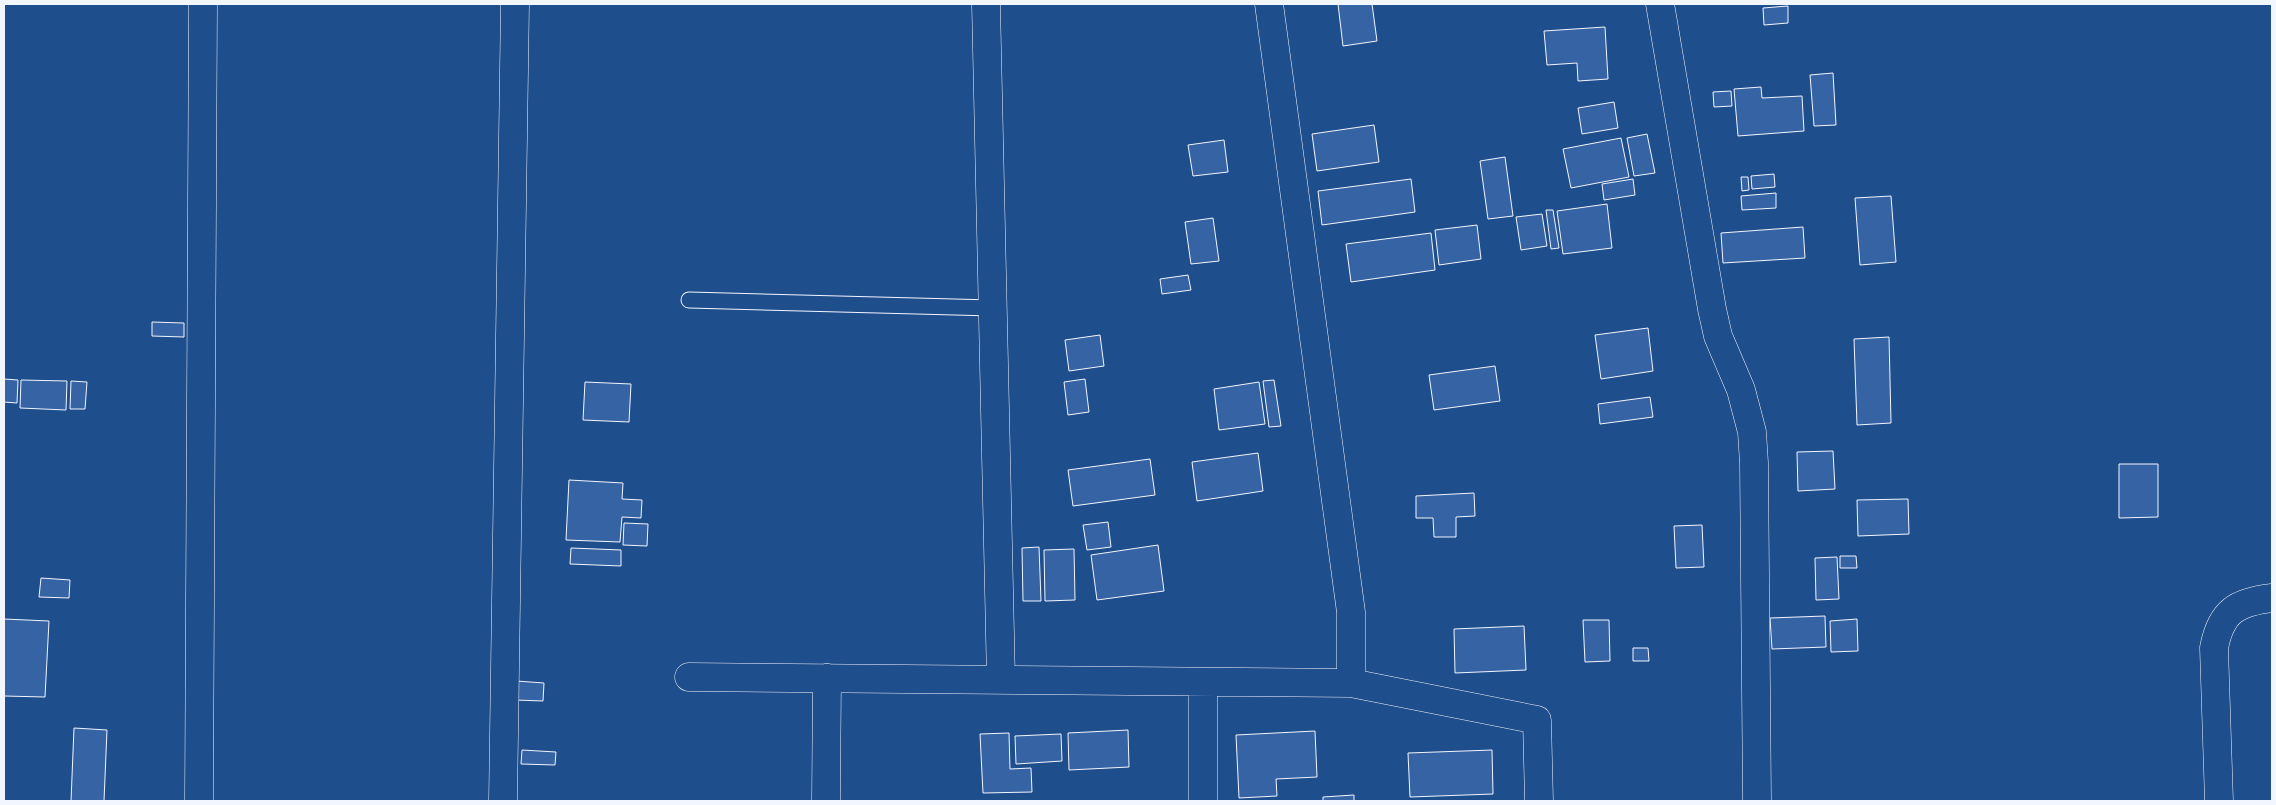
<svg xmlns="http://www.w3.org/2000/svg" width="2276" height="805" font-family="'Noto Sans',sans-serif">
  <rect width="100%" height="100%" fill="#1f4e8c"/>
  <!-- building -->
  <path fill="#3563a3" stroke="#f2f6ff" d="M1338 4H1372L1377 41 1343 46Z
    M1788 6V23L1764 25 1763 8Z
    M1605 27 1608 79 1578 81 1577 63 1547 65 1544 31Z
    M1833 73 1836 125 1814 126 1810 75Z
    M1761 87 1762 98 1802 96 1804 131 1738 136 1734 89Z
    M1731 91 1732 106 1714 107 1713 92Z
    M1614 102 1618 128 1582 134 1578 108Z
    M1374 125 1379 162 1317 171 1312 134Z
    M1647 134 1655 173 1634 176 1627 138Z
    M1621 138 1629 177 1571 188 1563 149Z
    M1224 140 1228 172 1193 176 1188 145Z
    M1505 157 1513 216 1488 219 1480 161Z
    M1774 174 1775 187 1752 189 1751 176Z
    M1741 177H1748L1749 190 1742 191Z
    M1411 179 1415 212 1322 225 1318 191Z
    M1633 179 1635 195 1604 200 1602 184Z
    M1776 193V208L1742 210 1741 196Z
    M1891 196 1896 262 1860 265 1855 198Z
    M1607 204 1612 248 1563 254 1557 211Z
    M1546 210H1553L1559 248 1551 249Z
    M1542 214 1547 246 1521 250 1516 217Z
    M1213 218 1219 261 1191 264 1185 222Z
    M1477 225 1481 259 1439 265 1435 230Z
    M1803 227 1805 258 1723 263 1721 233Z
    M1431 233 1435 270 1351 282 1346 244Z
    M1188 275 1191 290 1162 294 1160 279Z
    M152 322 184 323V337L152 336Z
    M1648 328 1653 371 1601 379 1595 335Z
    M1100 335 1104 366 1069 371 1065 340Z
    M1889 337 1891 423 1857 425 1854 339Z
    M1495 366 1500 401 1434 410 1429 375Z
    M4 379 18 380 17 403 4 402Z
    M1085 379 1089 412 1068 415 1064 382Z
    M21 380 67 381 66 410 20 408Z
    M1274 380 1281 426 1269 427 1263 381Z
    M71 381 87 382 85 409H70Z
    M585 382 631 384 629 422 583 420Z
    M1259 382 1265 424 1219 430 1214 389Z
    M1650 397 1653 417 1600 424 1598 404Z
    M1833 451 1835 489 1798 491 1797 452Z
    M1258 453 1263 491 1197 501 1192 462Z
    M1150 459 1155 495 1073 506 1068 470Z
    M2119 464H2158V517L2119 518Z
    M569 480 623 483 622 499 642 500 641 518 622 517 620 542 566 540Z
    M1474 493 1475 516 1456 517V537H1434L1433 518H1416V496Z
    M1908 499 1909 534 1858 536 1857 500Z
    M1108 522 1111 547 1087 550 1083 525Z
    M624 523 648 524 647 546 623 545Z
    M1702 525 1704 567 1676 568 1674 526Z
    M1158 545 1164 591 1097 600 1091 555Z
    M1039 547 1041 601H1023L1022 548Z
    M571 548 621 550V566L570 564Z
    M1074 549 1075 600 1045 601 1044 550Z
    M1840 556H1856L1857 568H1840Z
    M1837 557 1839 599 1816 600 1815 558Z
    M41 578 70 580 69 598 39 597Z
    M1825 616 1826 647 1772 649 1770 618Z
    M4 619 49 621 45 697 4 696Z
    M1857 619 1858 651 1831 652 1830 621Z
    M1583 620H1609L1610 661 1585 662Z
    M1524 626 1526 670 1455 673 1454 629Z
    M1633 648H1648L1649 661H1633Z
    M516 681 544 683 543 701 515 700Z
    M74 728 107 730 104 801H71Z
    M1128 730 1129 767 1069 770 1068 733Z
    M1315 731 1317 777 1276 779 1277 796 1239 798 1236 735Z
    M1009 733 1010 769 1031 768 1032 792 983 793 980 734Z
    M1061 734 1062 761 1016 764 1015 736Z
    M522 750 556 752 555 765 521 764Z
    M1492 750 1493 794 1410 797 1408 753Z
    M1354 795V801H1323V797Z"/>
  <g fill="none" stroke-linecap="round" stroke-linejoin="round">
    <!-- service casing -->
    <g stroke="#f2f6ff" stroke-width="17">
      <path id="service" d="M689 300 993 308"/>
    </g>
    <!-- minor casing -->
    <g stroke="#f2f6ff" stroke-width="29">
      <path id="minor" d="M986 4 1001 680
        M1269 4 1351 612V683
        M1660 4 1712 309 1718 336 1741 390 1752 432 1754 463 1757 801
        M689 677 1351 683 1537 720 1539 801
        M199 801 203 4
        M503 801 515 4
        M826 801 827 678
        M1203 801V683
        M2219 801 2214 648C2221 611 2237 602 2272 598"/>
    </g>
    <!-- service -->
    <use href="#service" stroke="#1f4e8c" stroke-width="15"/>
    <!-- minor -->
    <use href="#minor" stroke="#1f4e8c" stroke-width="28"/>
  </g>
  <!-- border -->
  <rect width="2276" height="805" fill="none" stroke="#f2f6ff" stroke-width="10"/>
</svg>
